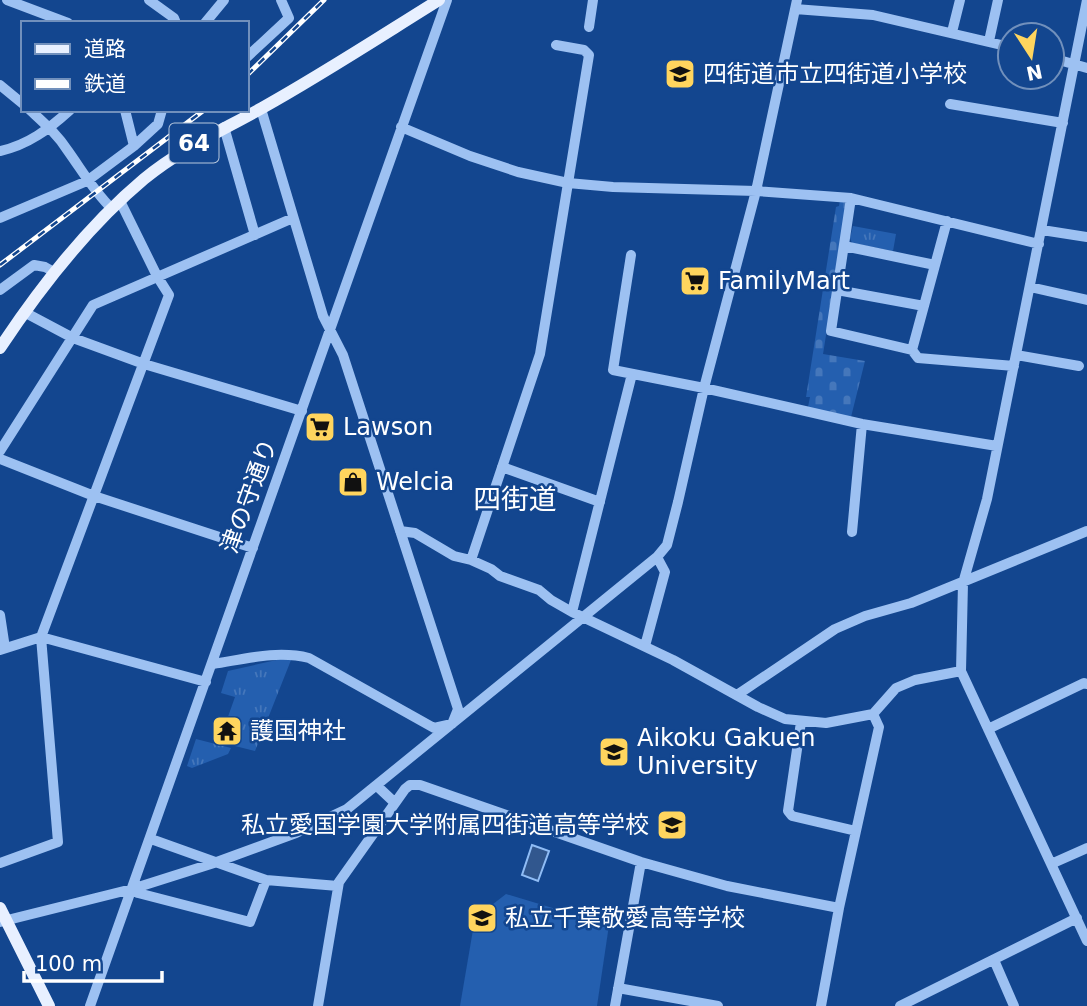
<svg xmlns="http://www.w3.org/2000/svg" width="1087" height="1006" font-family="'DejaVu Sans','Noto Sans JP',sans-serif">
  <defs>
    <pattern id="grass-tufts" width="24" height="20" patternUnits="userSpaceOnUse" patternTransform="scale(1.75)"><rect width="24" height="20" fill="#245faf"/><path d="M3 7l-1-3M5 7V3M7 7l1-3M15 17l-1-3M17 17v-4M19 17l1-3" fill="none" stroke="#4577bb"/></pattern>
    <pattern id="cemetery-stones" width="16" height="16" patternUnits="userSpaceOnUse" patternTransform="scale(1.75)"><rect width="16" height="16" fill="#245faf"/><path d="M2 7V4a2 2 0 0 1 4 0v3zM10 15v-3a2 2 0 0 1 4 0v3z" fill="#4577bb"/></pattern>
  </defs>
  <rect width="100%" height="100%" fill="#13468f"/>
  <!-- grass -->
  <path fill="url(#grass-tufts)" d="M853 226 896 234 893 251 852 243 850 238Z
    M281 659 291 660 255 751 219 742 235 697 221 693 228 671Z
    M196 739 231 748 228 754 192 768 187 766Z"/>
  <!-- cemetery -->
  <path fill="url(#cemetery-stones)" d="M840 200 847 204 823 354 865 361 851 417 816 411 808 407 810 397H806L836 207 839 206Z"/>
  <!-- pitch -->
  <path fill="#245faf" d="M506 894 609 925 597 1006H460L475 918Z"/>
  <!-- water -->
  <path fill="#31578e" stroke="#8fbcf5" stroke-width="2" d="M532 845 549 851 538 881 522 875Z"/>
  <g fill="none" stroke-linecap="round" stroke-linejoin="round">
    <!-- minor -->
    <path stroke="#9dc1f2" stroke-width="10" d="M7 0 68 23
      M149 0 174 18 176 23
      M1087 0 987 499 963 583 961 671 1087 941
      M795 9 873 15 1010 47
      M205 23 224 0
      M589 27 593 0
      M952 32 960 0
      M989 41 998 0
      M247 57 289 18 281 0
      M1052 58 1087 68
      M0 85 23 104
      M950 104 1063 123
      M30 110C44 123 58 135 68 151 83 172 93 190 112 209
      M125 110 134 146
      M224 127 255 235
      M401 127 470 156 518 172 568 183 613 187 756 191 851 198 1039 244
      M0 151C28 145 49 129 70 110
      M851 198 831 331 912 350 918 358 1014 366
      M0 218 87 181 134 146 158 124 162 110
      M1042 230 1087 237
      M844 246 935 265
      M631 255 613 370 704 388 862 424 997 446
      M1030 287 1087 300
      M0 290 34 265 45 267 54 272
      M837 290 924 306
      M24 312 73 338 144 364 302 411
      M912 350 947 221
      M1016 355 1079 366
      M0 451 93 305 293 218
      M0 459 94 496 253 548
      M502 467 600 502
      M400 531 415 533 454 556 471 560 491 569 500 576 539 590 551 600 572 612 673 660 758 707 785 719 826 723 873 714 896 688 915 680 961 671
      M852 532 862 424
      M471 560 540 354 589 55 584 50 556 45
      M572 612 632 374
      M0 615 5 648
      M645 646 665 572 657 557
      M0 650 41 637 206 682
      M213 664C245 659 277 650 309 658L434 728 452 724 458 709 343 355 323 316 261 109
      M737 695 835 629 865 616 911 603 1087 531
      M801 722 788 811 792 816 856 831
      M988 729 1084 683 1087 684
      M377 786 394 802
      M151 839 266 880 338 886
      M0 863 58 842 41 637 169 295 157 276 120 201
      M1051 864 1087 848
      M132 889 138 893 250 922 266 880
      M0 922 132 889 214 863 296 833 347 809 657 557 667 545 678 502 704 388 756 191 797 0
      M994 960 1014 1006
      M618 988 718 1006
      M90 1006 447 0
      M318 1006 339 882 405 789 410 785H420L641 862 727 886 839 908
      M615 1006 641 862
      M821 1006 839 908 879 727 873 714
      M900 1006 1077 918"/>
    <!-- major -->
    <path stroke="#e8f0ff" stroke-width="12" d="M0 348C41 286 88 226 144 179 182 148 221 131 262 108 323 74 381 36 439 0
      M0 908 49 1006"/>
    <!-- rail casing -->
    <g stroke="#fff" stroke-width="5">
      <path id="rail" d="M247 75 324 0
        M0 265 204 110"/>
    </g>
    <!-- rail -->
    <use href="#rail" stroke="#13468f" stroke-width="2.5" stroke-dasharray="8" stroke-linecap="butt"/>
  </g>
  <!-- icons -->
  <defs>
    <g id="school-square" transform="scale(1.575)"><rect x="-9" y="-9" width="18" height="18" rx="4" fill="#ffd55e" stroke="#13468f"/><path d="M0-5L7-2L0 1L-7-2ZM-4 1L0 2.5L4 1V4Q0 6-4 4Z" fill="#111"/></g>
    <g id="supermarket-square" transform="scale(1.575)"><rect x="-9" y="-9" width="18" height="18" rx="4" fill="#ffd55e" stroke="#13468f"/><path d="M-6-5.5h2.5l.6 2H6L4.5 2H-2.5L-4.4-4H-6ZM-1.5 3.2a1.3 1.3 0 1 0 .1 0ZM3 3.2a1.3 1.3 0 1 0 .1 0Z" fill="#111"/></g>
    <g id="shop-square" transform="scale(1.575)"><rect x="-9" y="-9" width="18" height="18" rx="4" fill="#ffd55e" stroke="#13468f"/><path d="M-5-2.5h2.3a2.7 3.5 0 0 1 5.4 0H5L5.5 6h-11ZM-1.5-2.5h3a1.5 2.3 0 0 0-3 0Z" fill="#111"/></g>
    <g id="temple-square" transform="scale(1.575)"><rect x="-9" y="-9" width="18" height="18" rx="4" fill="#ffd55e" stroke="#13468f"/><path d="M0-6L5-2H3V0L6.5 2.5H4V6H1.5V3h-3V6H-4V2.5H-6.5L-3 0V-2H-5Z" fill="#111"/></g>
    <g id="university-square" transform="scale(1.575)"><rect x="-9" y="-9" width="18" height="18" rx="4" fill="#ffd55e" stroke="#13468f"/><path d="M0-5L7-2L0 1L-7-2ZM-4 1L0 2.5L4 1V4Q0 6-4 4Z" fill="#111"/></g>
  </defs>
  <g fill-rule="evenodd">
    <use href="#school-square" x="680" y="74"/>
    <use href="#supermarket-square" x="695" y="281"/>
    <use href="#supermarket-square" x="320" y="427"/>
    <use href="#shop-square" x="353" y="482"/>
    <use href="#temple-square" x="227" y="731"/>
    <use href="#university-square" x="614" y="752"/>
    <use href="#school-square" x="672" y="825"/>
    <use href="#school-square" x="482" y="918"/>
  </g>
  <g text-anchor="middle" stroke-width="5" stroke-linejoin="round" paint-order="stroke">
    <!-- shield labels -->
    <rect fill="#13468f" stroke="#b8c8dd" stroke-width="2" x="169.5" y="123.5" width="49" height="39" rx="5"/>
    <g font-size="23" font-weight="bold" fill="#fff">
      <text x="194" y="151">64</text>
    </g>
    <!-- poi labels -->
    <g font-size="24" fill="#fff" stroke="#13468f" text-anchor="start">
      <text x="703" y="82">四街道市立四街道小学校</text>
      <text x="718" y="289">FamilyMart</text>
      <text x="343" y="435">Lawson</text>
      <text x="376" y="490">Welcia</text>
      <text x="250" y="739">護国神社</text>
      <text x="637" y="746">Aikoku Gakuen<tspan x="637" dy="28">University</tspan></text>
      <text x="649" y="833" text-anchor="end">私立愛国学園大学附属四街道高等学校</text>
      <text x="505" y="926">私立千葉敬愛高等学校</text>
    </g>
    <!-- street labels -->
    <g font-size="24" fill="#fff" stroke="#13468f">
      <text transform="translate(249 496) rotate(-70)" y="8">津の守通り</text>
    </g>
    <!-- quarter labels -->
    <g font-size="28" fill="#fff" stroke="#13468f">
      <text x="515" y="509">四街道</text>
    </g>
  </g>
  <!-- legend -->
  <rect x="21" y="21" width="228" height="91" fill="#13468f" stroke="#7190bc" stroke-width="2"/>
  <rect x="35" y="44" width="35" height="10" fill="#e8f0ff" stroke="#7190bc" stroke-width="2"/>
  <text x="84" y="56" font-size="21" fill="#ffffff">道路</text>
  <rect x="35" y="79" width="35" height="10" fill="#ffffff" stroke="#7190bc" stroke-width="2"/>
  <text x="84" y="91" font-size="21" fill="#ffffff">鉄道</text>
  <!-- north arrow -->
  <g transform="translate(1031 56) rotate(168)"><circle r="33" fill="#13468f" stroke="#7190bc" stroke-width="2"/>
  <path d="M0-5L12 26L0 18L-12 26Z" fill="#ffd55e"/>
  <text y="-10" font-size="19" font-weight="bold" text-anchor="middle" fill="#ffffff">N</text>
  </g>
  <!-- scale -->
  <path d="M24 971v10h138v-10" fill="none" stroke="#ffffff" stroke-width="3.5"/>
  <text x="35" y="971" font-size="21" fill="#ffffff" stroke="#13468f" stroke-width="5" paint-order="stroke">100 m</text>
</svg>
